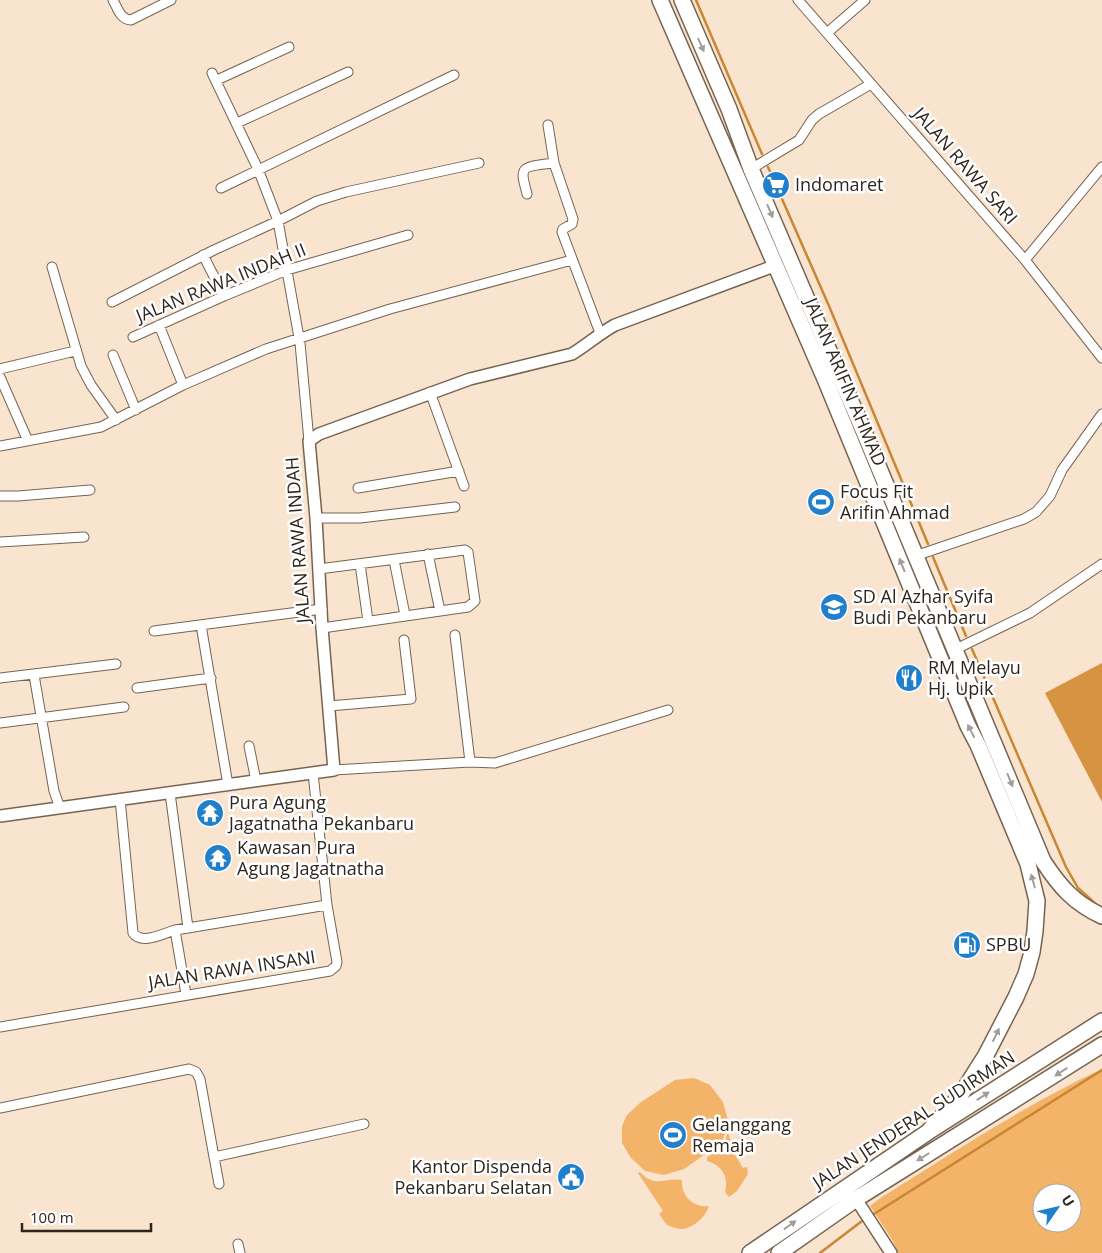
<svg xmlns="http://www.w3.org/2000/svg" width="1102" height="1253" font-family="'Open Sans',sans-serif">
  <rect width="100%" height="100%" fill="#f9e4cf"/>
  <!-- green -->
  <path fill="#f3b369" fill-rule="evenodd" d="M1102 1069V1253H898L893 1241 870 1206 882 1197C954 1152 1025 1105 1102 1069ZM1042 1193H1072V1223H1042Z
    M694 1078 710 1085 723 1102 729 1124 721 1143 684 1169 664 1175 645 1171 631 1158 622 1143V1126L627 1115 641 1102 675 1080Z
    M728 1132 734 1153 743 1168 747 1167 748 1174 737 1191 729 1197 725 1192C729 1177 722 1165 707 1161V1157L723 1147Z
    M640 1172C656 1189 664 1177 682 1180 681 1196 693 1208 709 1206 706 1216 695 1227 683 1229 678 1229 672 1227 667 1225L659 1214 663 1211 638 1173Z"/>
  <!-- forest -->
  <path fill="#d69342" d="M1102 663V802L1045 693Z"/>
  <g fill="none" stroke-linecap="round" stroke-linejoin="round">
    <!-- stream -->
    <path stroke="#c98633" stroke-width="2.5" d="M696 0 762 154
      M768 167 829 306 928 544
      M933 557 966 636
      M972 649 1066 867 1078 888 1098 906
      M874 1214 1102 1070
      M820 1253 862 1221"/>
    <!-- minor casing -->
    <g stroke="#766451" stroke-width="11">
      <path id="minor" d="M113 0C118 9 120 19 131 20L171 0
        M798 0 1025 260 1102 358
        M827 33 865 0
        M212 73 258 169 278 221 300 343 309 441
        M217 80 289 47
        M237 123 348 72
        M548 125 554 163 573 219 572 224 563 229 562 232 600 333
        M751 169 799 140 812 120 819 114 871 84
        M221 188 454 75
        M527 194C526 188 521 176 524 171 526 165 548 164 554 163
        M203 255 224 296
        M1025 260 1102 167
        M52 267 81 366 91 385 116 420
        M112 302 214 250 278 221 317 201 346 192 479 163
        M159 325 183 385
        M133 337 224 296 287 270 408 235
        M113 355 136 410
        M0 369 75 351
        M0 377 28 441
        M430 392 464 486
        M0 446 101 427 183 385 266 349 390 309 572 260
        M358 488 459 471
        M0 496H18L90 490
        M316 518H360L455 507
        M0 542 84 537
        M428 554 440 611
        M915 556 1024 519 1036 512 1050 496 1062 470 1102 414
        M394 560 405 615
        M360 564 368 621
        M319 569 465 550 468 552 475 601 468 607 322 628
        M201 625 228 785
        M154 631 322 609
        M455 635 470 762
        M954 650 1030 613 1102 564
        M34 675 54 791 60 808
        M0 678 116 664
        M137 688 211 678
        M329 706 411 699 404 640
        M0 723 124 707
        M249 746 256 781
        M334 770 470 762 495 763 668 710
        M170 793 188 928 175 930 186 994
        M120 799 133 933C142 945 162 934 175 930
        M188 928 327 905
        M0 1027 330 971 336 966 337 962 327 905 313 773
        M0 1108 189 1069 196 1072 200 1079 214 1157 364 1124
        M214 1157 219 1184
        M238 1244 240 1253"/>
    </g>
    <!-- tertiary casing -->
    <g stroke="#766451" stroke-width="14">
      <path id="tertiary" d="M0 816 334 770 322 628 316 518 309 441 319 434 470 379 572 354C587 345 600 333 615 325L774 266
        M856 1199 891 1253"/>
    </g>
    <!-- primary casing -->
    <g stroke="#766451" stroke-width="18">
      <path id="primary" d="M660 0 825 379 968 726 978 745 1028 864 1037 901 1035 931 1032 952 1026 974 1016 997 986 1055 960 1096 928 1132
        M682 0 729 109 751 169 864 432 1043 861C1060 887 1074 903 1102 916
        M750 1253 928 1132 1102 1021
        M779 1253 856 1199 1102 1045"/>
    </g>
    <!-- minor -->
    <use href="#minor" stroke="#fff" stroke-width="9"/>
    <!-- tertiary -->
    <use href="#tertiary" stroke="#fff" stroke-width="11"/>
    <!-- primary -->
    <use href="#primary" stroke="#fff" stroke-width="15"/>
  </g>
  <!-- one-way arrows -->
  <defs><path id="oneway-solid" d="M-6-.8H1V-3.2L6.5 0L1 3.2V.8H-6Z" transform="scale(1.25)"/></defs>
  <g fill="#a19d9a">
    <use href="#oneway-solid" transform="translate(701 45) rotate(66)"/>
    <use href="#oneway-solid" transform="translate(770 211) rotate(67)"/>
    <use href="#oneway-solid" transform="translate(902 565) rotate(-112)"/>
    <use href="#oneway-solid" transform="translate(971 731) rotate(-117)"/>
    <use href="#oneway-solid" transform="translate(1010 780) rotate(68)"/>
    <use href="#oneway-solid" transform="translate(1033 881) rotate(-105)"/>
    <use href="#oneway-solid" transform="translate(996 1035) rotate(-64)"/>
    <use href="#oneway-solid" transform="translate(1061 1072) rotate(147)"/>
    <use href="#oneway-solid" transform="translate(983 1096) rotate(-33)"/>
    <use href="#oneway-solid" transform="translate(923 1157) rotate(148)"/>
    <use href="#oneway-solid" transform="translate(790 1225) rotate(-36)"/>
  </g>
  <!-- icons -->
  <defs>
    <g id="supermarket-disc" transform="scale(1.4375)"><circle r="9.5" fill="#2180cc" stroke="#fff"/><path d="M-6-5.5h2.5l.6 2H6L4.5 2H-2.5L-4.4-4H-6ZM-1.5 3.2a1.3 1.3 0 1 0 .1 0ZM3 3.2a1.3 1.3 0 1 0 .1 0Z" fill="#fff"/></g>
    <g id="stadium-disc" transform="scale(1.4375)"><circle r="9.5" fill="#2180cc" stroke="#fff"/><path d="M0-5a6.5 5 0 1 0 0 10a6.5 5 0 1 0 0-10ZM-3.5-1.8h7v3.6h-7Z" fill="#fff"/></g>
    <g id="school-disc" transform="scale(1.4375)"><circle r="9.5" fill="#2180cc" stroke="#fff"/><path d="M0-5L7-2L0 1L-7-2ZM-4 1L0 2.5L4 1V4Q0 6-4 4Z" fill="#fff"/></g>
    <g id="restaurant-disc" transform="scale(1.4375)"><circle r="9.5" fill="#2180cc" stroke="#fff"/><path d="M-5-6h1v4h1v-4h1v4h1v-4h1v5L-1.5 .5V6h-2V.5L-5-1ZM5-6V6H3V1.5H1.5Q1.5-4 5-6Z" fill="#fff"/></g>
    <g id="temple-disc" transform="scale(1.4375)"><circle r="9.5" fill="#2180cc" stroke="#fff"/><path d="M0-6L5-2H3V0L6.5 2.5H4V6H1.5V3h-3V6H-4V2.5H-6.5L-3 0V-2H-5Z" fill="#fff"/></g>
    <g id="fuel-disc" transform="scale(1.4375)"><circle r="9.5" fill="#2180cc" stroke="#fff"/><path d="M-5.5-6h7V0h2V4h1.3V-2.5L3-4.5l.8-.8L6-3V5H2.5V1h-1V6h-7ZM-4.2-4.7v3.2H.2V-4.7Z" fill="#fff"/></g>
    <g id="civic-disc" transform="scale(1.4375)"><circle r="9.5" fill="#2180cc" stroke="#fff"/><path d="M-.6-6.5H3V-4.5H.6V-3L4-1V1h2V6H-6V1h2V-1L-.6-3ZM-1.2 2.5V6h2.4V2.5Z" fill="#fff"/></g>
  </defs>
  <g fill-rule="evenodd">
    <use href="#supermarket-disc" x="776" y="185"/>
    <use href="#stadium-disc" x="821" y="502"/>
    <use href="#school-disc" x="834" y="607"/>
    <use href="#restaurant-disc" x="909" y="678"/>
    <use href="#temple-disc" x="210" y="813"/>
    <use href="#temple-disc" x="218" y="858"/>
    <use href="#fuel-disc" x="967" y="945"/>
    <use href="#stadium-disc" x="673" y="1135"/>
    <use href="#civic-disc" x="571" y="1177"/>
  </g>
  <g text-anchor="middle" stroke-width="5" stroke-linejoin="round" paint-order="stroke">
    <!-- street labels -->
    <g font-size="18" fill="#2e261e" stroke="#fff">
      <text transform="translate(965 166) rotate(49)" y="6">JALAN RAWA SARI</text>
      <text transform="translate(221 283) rotate(-22)" y="6">JALAN RAWA INDAH II</text>
      <text transform="translate(845 382) rotate(67)" y="6">JALAN ARIFIN AHMAD</text>
      <text transform="translate(298 540) rotate(-94)" y="6">JALAN RAWA INDAH</text>
      <text transform="translate(232 970) rotate(-9)" y="6">JALAN RAWA INSANI</text>
      <text transform="translate(914 1120) rotate(-33)" y="6">JALAN JENDERAL SUDIRMAN</text>
    </g>
    <!-- poi labels -->
    <g font-size="18" fill="#2e261e" stroke="#fff" text-anchor="start">
      <text x="795" y="191">Indomaret</text>
      <text x="840" y="498">Focus Fit<tspan x="840" dy="21">Arifin Ahmad</tspan></text>
      <text x="853" y="603">SD Al Azhar Syifa<tspan x="853" dy="21">Budi Pekanbaru</tspan></text>
      <text x="928" y="674">RM Melayu<tspan x="928" dy="21">Hj. Upik</tspan></text>
      <text x="229" y="809">Pura Agung<tspan x="229" dy="21">Jagatnatha Pekanbaru</tspan></text>
      <text x="237" y="854">Kawasan Pura<tspan x="237" dy="21">Agung Jagatnatha</tspan></text>
      <text x="986" y="951">SPBU</text>
      <text x="692" y="1131">Gelanggang<tspan x="692" dy="21">Remaja</tspan></text>
      <text x="552" y="1173" text-anchor="end">Kantor Dispenda<tspan x="552" dy="21">Pekanbaru Selatan</tspan></text>
    </g>
  </g>
  <!-- north arrow -->
  <g transform="translate(1057 1208) rotate(56)"><circle r="24" fill="#ffffff" stroke="#aba8a5"/>
  <path d="M0-4L9 19L0 12L-9 19Z" fill="#2180cc"/>
  <text y="-8" font-size="14" font-weight="bold" text-anchor="middle" fill="#2e261e">U</text>
  </g>
  <!-- scale -->
  <path d="M22 1223v8h129v-8" fill="none" stroke="#2e261e" stroke-width="2.5"/>
  <text x="30" y="1223" font-size="15" fill="#2e261e" stroke="#ffffff" stroke-width="4" paint-order="stroke">100 m</text>
</svg>
